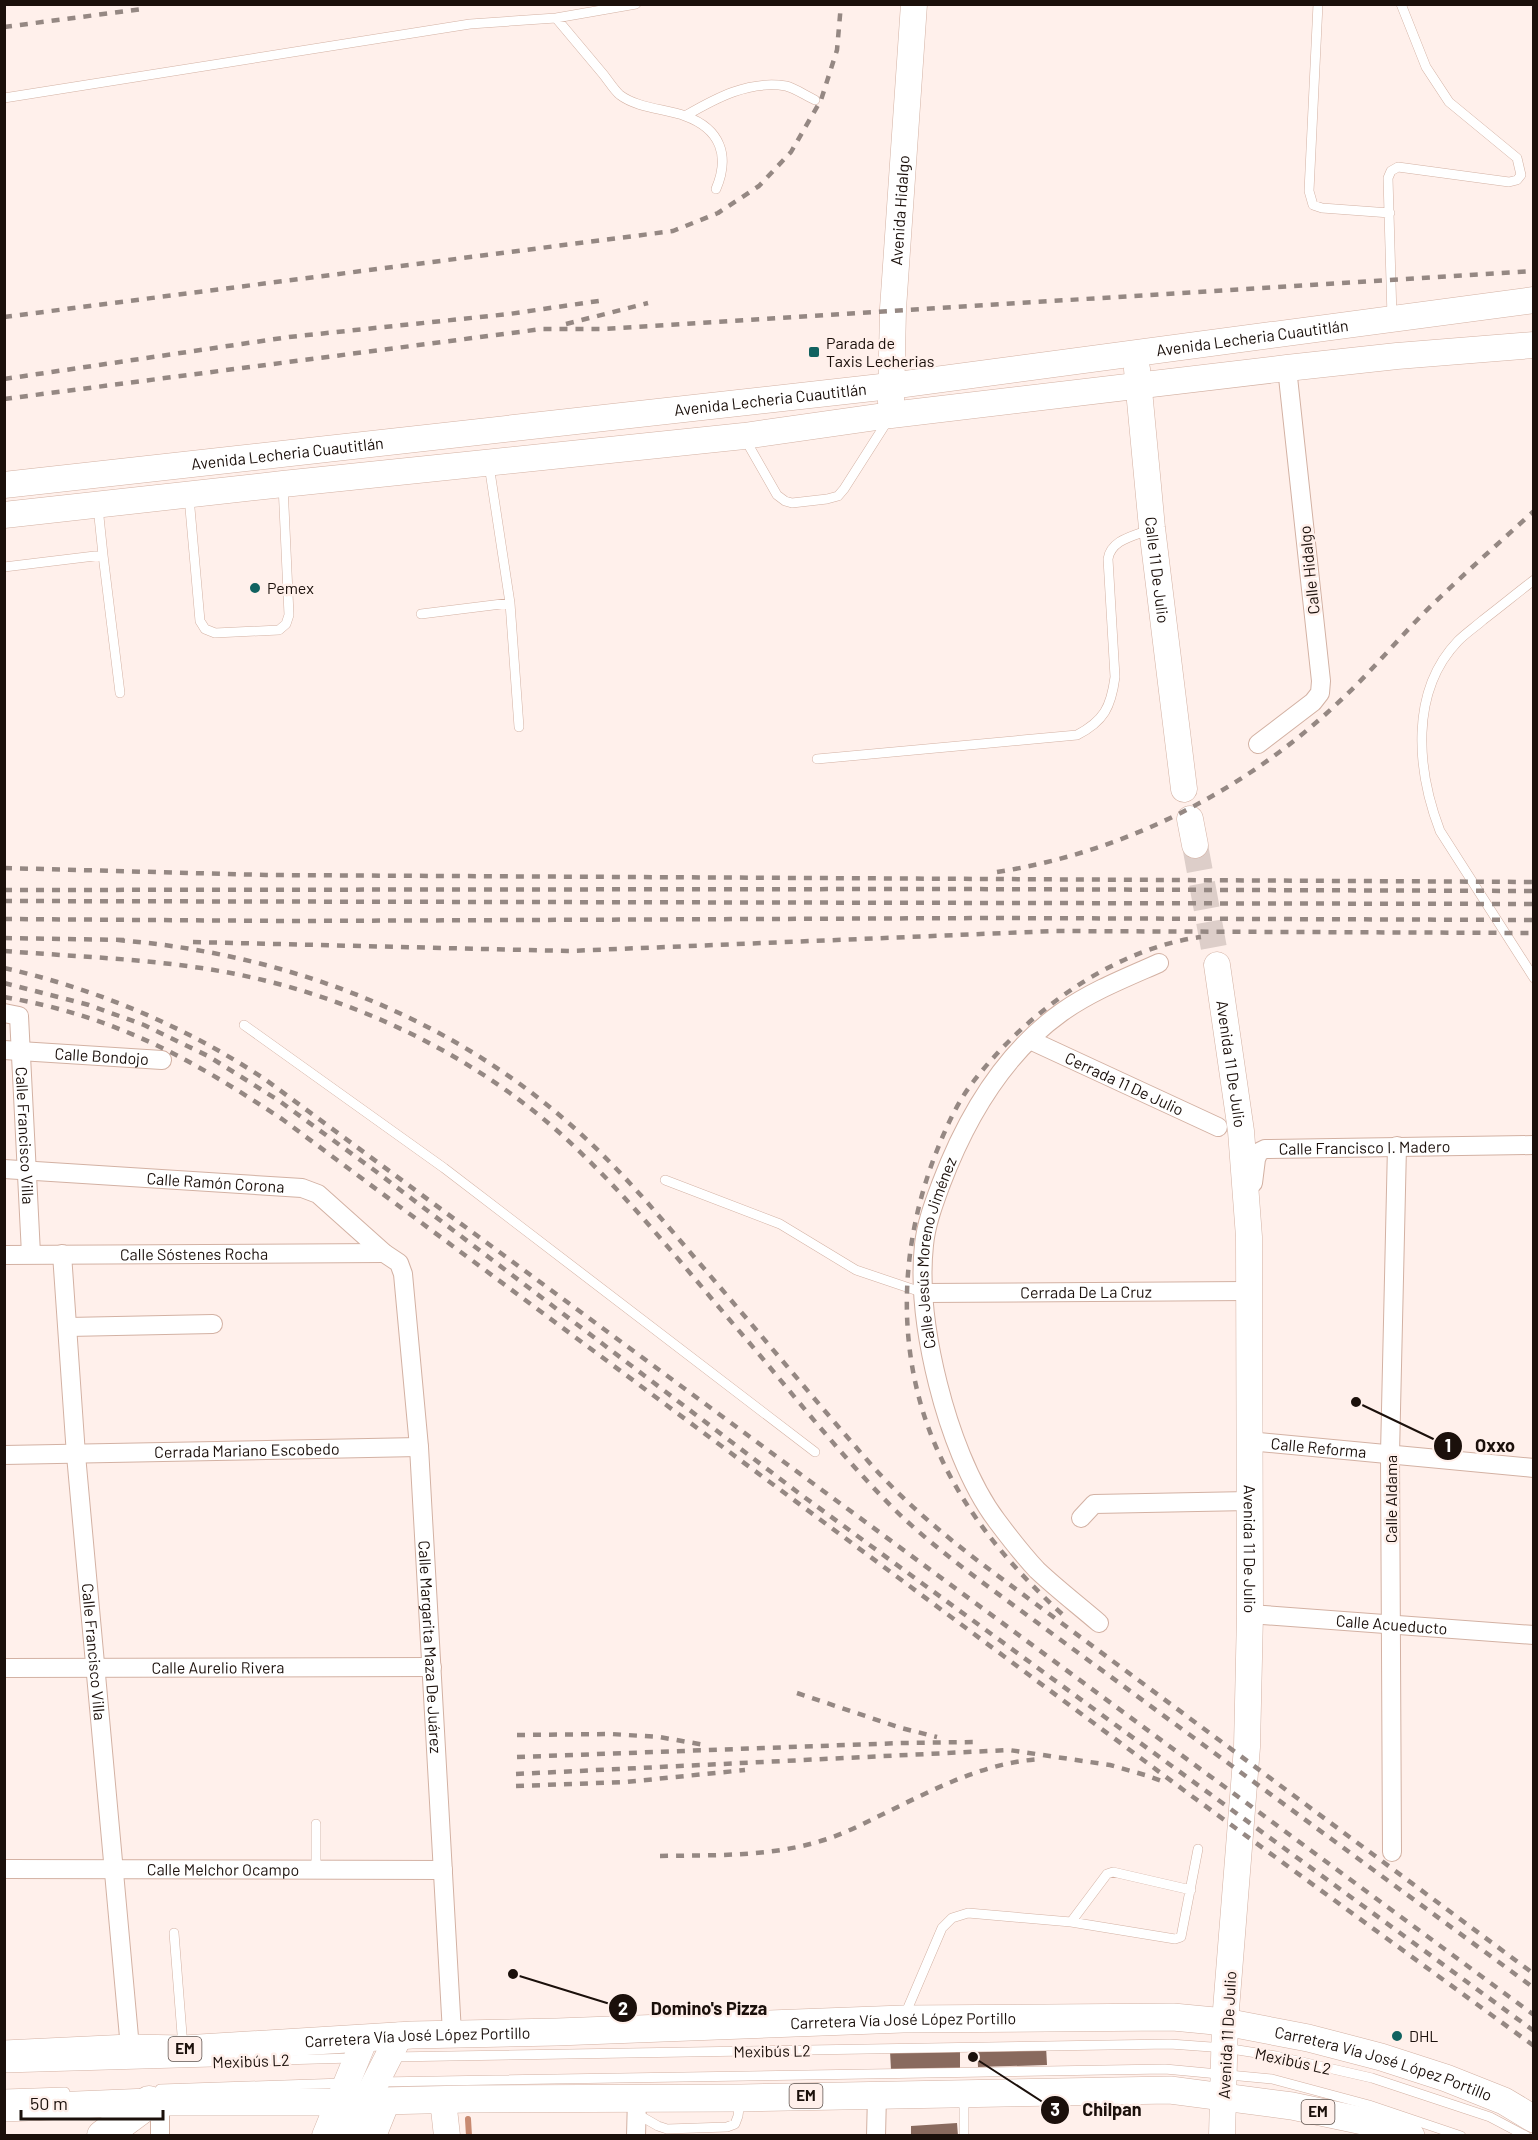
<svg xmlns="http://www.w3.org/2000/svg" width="1538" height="2140" font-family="Barlow,sans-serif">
  <rect width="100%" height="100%" fill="#fff0eb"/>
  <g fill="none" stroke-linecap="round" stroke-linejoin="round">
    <!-- stream -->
    <path stroke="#c88a71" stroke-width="6" d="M468 2119 469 2136"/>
  </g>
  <!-- building -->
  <path fill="#896a5e" d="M1046 2046 1047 2065 978 2067 977 2048Z
    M960 2049V2068L891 2070 890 2051Z
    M957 2123 958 2136H911V2126Z"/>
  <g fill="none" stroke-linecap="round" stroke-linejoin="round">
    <!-- secondary-tunnel -->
    <path stroke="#ddcec9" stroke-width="26" stroke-dasharray="26 13" stroke-linecap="butt" d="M1195 845 1217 965"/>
    <!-- lane casing -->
    <g stroke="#d3b1a3" stroke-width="10">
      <path id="lane" d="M1318 4 1309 191 1313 205 1322 208 1390 213
        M556 18C571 36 587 55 603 74 608 80 614 90 620 95 637 108 666 109 685 116 721 129 730 156 716 189
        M4 98 470 24 556 18 636 4
        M685 116C716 98 749 80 786 86 795 88 806 96 815 100
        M1392 317 1388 178 1391 171 1398 167 1509 182 1517 180 1521 175 1517 158 1449 102 1426 67 1401 4
        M745 439 777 495 785 501 792 503 827 499 838 496 844 489 888 420
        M489 465 510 603 519 727
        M189 497 200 621 205 629 215 633 279 630 286 624 289 615 283 485
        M103 555 120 693
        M4 567 103 555 98 507
        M1534 580C1517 593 1500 607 1483 620 1475 627 1466 633 1458 641 1409 692 1417 771 1440 831L1534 978
        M421 614 510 603
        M817 759 1077 735C1104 721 1111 707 1115 677L1108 559C1111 539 1135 536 1151 529
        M244 1025 444 1168 815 1452
        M665 1180 780 1224 856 1270 924 1293
        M316 1871V1824
        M1071 1922 1107 1874 1113 1872 1191 1890
        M174 1933 183 2047
        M904 2017 942 1928 952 1918 968 1913 1071 1922 1175 1939 1181 1937 1198 1849
        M391 2057 1170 2044 1225 2048 1276 2056 1372 2078 1490 2117 1526 2136
        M4 2068 353 2058
        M379 2082 1165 2069 1272 2079 1369 2105 1461 2136
        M160 2089 344 2083
        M4 2094 65 2092
        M964 2095V2136
        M637 2114 658 2126 667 2129 727 2127 735 2124 738 2116 740 2100"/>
    </g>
    <!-- street casing -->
    <g stroke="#d3b1a3" stroke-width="20">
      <g id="street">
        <path d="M1258 744 1313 702 1320 693 1321 681 1287 368"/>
        <path id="s1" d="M4 1013 19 1016 31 1254"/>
        <path id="s2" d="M1030 1040 1218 1127"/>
        <path id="s3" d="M4 1050 162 1060"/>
        <path id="s4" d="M4 1169 302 1188 318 1194 384 1253 399 1263 403 1274 419 1447 452 2033"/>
        <path id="s5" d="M1253 1183 1256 1159 1259 1152 1265 1149 1534 1145"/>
        <path id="s6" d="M62 1254 76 1455 130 2048"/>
        <path id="s7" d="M4 1255 384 1253"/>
        <path id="s8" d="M924 1293 1248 1291"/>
        <path d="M68 1327 213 1324"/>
        <path id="s9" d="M1249 1441 1534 1468"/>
        <path id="s10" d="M4 1455 419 1447"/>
        <path d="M1081 1518 1094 1504 1249 1501"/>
        <path id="s11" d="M1250 1614 1534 1635"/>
        <path id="s12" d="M1099 1623C1078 1605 1056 1588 1037 1570 1023 1555 1009 1537 997 1521 969 1484 949 1428 938 1384 927 1340 919 1291 924 1245 926 1224 934 1203 941 1184 966 1118 1003 1054 1062 1012 1092 991 1125 978 1159 963"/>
        <path id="s13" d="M4 1668 432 1667"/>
        <path d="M1392 1852 1390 1454 1397 1146"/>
        <path id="s14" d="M4 1869 443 1870"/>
        <path d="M160 2103V2136"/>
        <path d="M636 2136 637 2098"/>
        <path d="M876 2136 877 2095"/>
      </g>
    </g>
    <!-- secondary casing -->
    <g stroke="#d3b1a3" stroke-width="27">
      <g id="secondary">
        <path id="s15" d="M1137 369 1152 528 1184 789"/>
        <path id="s16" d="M891 402 893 309 914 4"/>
        <path id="s17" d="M4 485 890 386 1534 300"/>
        <path d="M4 515 283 484 744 436 891 415 1287 368 1397 356 1534 345"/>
        <path d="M1190 819 1195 845"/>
        <path id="s18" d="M1217 965 1241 1131 1249 1237 1250 1614 1247 1747 1225 2022 1222 2136"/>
        <path d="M443 2100 447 2136"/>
        <path d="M325 2136 365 2038"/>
        <path d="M373 2136 387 2101"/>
      </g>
    </g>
    <!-- primary casing -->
    <g stroke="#d3b1a3" stroke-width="28">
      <g id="primary">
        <path id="s19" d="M4 2054 130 2048 183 2049 412 2035 557 2032 903 2019 1173 2017 1225 2022 1308 2038 1381 2057 1446 2078 1504 2101 1534 2119"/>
        <path d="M4 2108 149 2102H339L467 2099 741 2098 1170 2090 1292 2106 1387 2126 1411 2136"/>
        <path d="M351 2136 366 2101 399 2036"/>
      </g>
    </g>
    <!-- highway casing -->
    <g stroke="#d3b1a3" stroke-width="33">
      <path id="highway" d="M103 2136 149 2102"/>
    </g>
    <!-- lane -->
    <use href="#lane" stroke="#fff" stroke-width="9"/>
    <!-- street -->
    <use href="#street" stroke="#fff" stroke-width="18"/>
    <!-- secondary -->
    <use href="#secondary" stroke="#fff" stroke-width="26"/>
    <!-- primary -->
    <use href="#primary" stroke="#fff" stroke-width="27"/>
    <!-- highway -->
    <use href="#highway" stroke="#fff" stroke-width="32"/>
    <!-- rail -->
    <path stroke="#958883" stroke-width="4.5" stroke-dasharray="8 8" stroke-linecap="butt" d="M4 27 142 9
      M4 317 673 231 718 213 759 186 791 152 821 100 837 50 841 4
      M566 324 648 303
      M4 379 289 337 509 314 605 300
      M4 399 542 329H603L1534 271
      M4 868 266 875 1534 882
      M997 872C1126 852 1247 790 1342 699 1374 669 1402 634 1433 604 1466 572 1500 542 1534 511
      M4 890 944 889 1534 891
      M4 901 1534 904
      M4 919 291 921 994 918 1534 920
      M4 938 124 940
      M117 940C283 953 446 1014 572 1126 622 1170 664 1222 707 1272 761 1335 814 1399 868 1461 901 1499 938 1530 978 1561L1534 1974
      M193 942 569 951 1054 931 1534 933
      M4 951C67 956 131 958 194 967 327 985 462 1045 562 1135 630 1197 687 1271 747 1340 796 1398 843 1458 896 1511 924 1538 955 1562 986 1585L1534 1988
      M4 968C97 989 187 1027 266 1080L1534 2015
      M4 983 89 1005 144 1025 208 1056 278 1100 374 1170 800 1494 1534 2031
      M4 997C115 1016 190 1058 282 1119L1193 1797 1534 2046
      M1062 1614C1001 1558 950 1495 924 1415 897 1330 903 1241 934 1158 944 1132 956 1104 973 1082 1000 1047 1032 1017 1068 992 1107 965 1154 943 1201 937
      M797 1693 901 1728 937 1737
      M517 1735 611 1734 659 1737 705 1745
      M517 1757 902 1743 976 1742
      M516 1774 1009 1750 1110 1765 1145 1775 1167 1783
      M516 1786 626 1782 745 1770
      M660 1856C716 1855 771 1857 824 1840 843 1834 861 1825 879 1816 931 1791 983 1762 1042 1759"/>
  </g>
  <!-- markers -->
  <g fill="#116260" stroke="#fff0eb" stroke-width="2">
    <rect x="808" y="346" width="12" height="12" rx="3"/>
    <circle cx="255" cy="588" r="6"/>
    <circle cx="1397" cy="2036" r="6"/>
  </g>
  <g text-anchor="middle" stroke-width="5" stroke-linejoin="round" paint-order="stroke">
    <!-- shield labels -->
    <g fill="#fff0eb" stroke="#5f534e" stroke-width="1.5">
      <rect x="168.5" y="2037" width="33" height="24" rx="4.5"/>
      <rect x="789.5" y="2084" width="33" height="24" rx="4.5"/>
      <rect x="1301.5" y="2100" width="33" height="24" rx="4.5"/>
    </g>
    <g font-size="15" font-weight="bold" fill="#1b100b">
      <text x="185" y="2054">EM</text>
      <text x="806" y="2101">EM</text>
      <text x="1318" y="2117">EM</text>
    </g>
    <!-- street labels -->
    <g font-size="16" fill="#1b100b" stroke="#fff0eb">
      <text dy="6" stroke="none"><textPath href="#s16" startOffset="192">Avenida Hidalgo</textPath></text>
      <text dy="6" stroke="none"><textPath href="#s17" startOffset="1257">Avenida Lecheria Cuautitlán</textPath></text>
      <text dy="6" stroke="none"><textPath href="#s17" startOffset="771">Avenida Lecheria Cuautitlán</textPath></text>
      <text dy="6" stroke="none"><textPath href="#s17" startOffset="285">Avenida Lecheria Cuautitlán</textPath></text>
      <text transform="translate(1309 570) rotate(-96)" y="6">Calle Hidalgo</text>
      <text dy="6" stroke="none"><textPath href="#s15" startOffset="202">Calle 11 De Julio</textPath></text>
      <text dy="6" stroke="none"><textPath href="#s3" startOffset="98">Calle Bondojo</textPath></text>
      <text dy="6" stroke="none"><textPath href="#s18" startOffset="100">Avenida 11 De Julio</textPath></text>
      <text dy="6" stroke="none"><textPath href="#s2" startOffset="104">Cerrada 11 De Julio</textPath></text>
      <text dy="6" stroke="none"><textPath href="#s1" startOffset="135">Calle Francisco Villa</textPath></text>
      <text dy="6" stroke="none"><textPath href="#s5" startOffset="138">Calle Francisco I. Madero</textPath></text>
      <text dy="6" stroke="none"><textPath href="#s4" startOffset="212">Calle Ramón Corona</textPath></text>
      <text dy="6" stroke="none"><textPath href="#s7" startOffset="190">Calle Sóstenes Rocha</textPath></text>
      <text dy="6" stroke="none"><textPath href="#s12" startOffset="429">Calle Jesús Moreno Jiménez</textPath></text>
      <text dy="6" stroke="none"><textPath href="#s8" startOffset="162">Cerrada De La Cruz</textPath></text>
      <text dy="6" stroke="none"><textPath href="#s9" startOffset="70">Calle Reforma</textPath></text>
      <text dy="6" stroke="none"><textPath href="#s10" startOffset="243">Cerrada Mariano Escobedo</textPath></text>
      <text transform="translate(1391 1499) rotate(-90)" y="6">Calle Aldama</text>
      <text dy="6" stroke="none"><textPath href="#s18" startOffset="586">Avenida 11 De Julio</textPath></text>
      <text dy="6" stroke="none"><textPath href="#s11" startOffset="142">Calle Acueducto</textPath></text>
      <text dy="6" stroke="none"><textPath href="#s4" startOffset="808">Calle Margarita Maza De Juárez</textPath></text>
      <text dy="6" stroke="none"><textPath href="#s6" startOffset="399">Calle Francisco Villa</textPath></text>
      <text dy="6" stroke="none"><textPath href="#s13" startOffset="214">Calle Aurelio Rivera</textPath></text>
      <text dy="6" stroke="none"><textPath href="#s14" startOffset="219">Calle Melchor Ocampo</textPath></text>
      <text dy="6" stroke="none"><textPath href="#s19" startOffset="900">Carretera Vía José López Portillo</textPath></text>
      <text transform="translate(1227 2035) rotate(-87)" y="6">Avenida 11 De Julio</text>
      <text dy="6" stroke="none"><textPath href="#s19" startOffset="414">Carretera Vía José López Portillo</textPath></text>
      <text transform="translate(772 2051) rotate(-1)" y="6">Mexibús L2</text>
      <text transform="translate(251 2061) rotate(-2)" y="6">Mexibús L2</text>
      <text transform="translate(1293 2061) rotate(12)" y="6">Mexibús L2</text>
      <text dy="6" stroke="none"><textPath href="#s19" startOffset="1386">Carretera Vía José López Portillo</textPath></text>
    </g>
    <!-- poi labels -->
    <g font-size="16" fill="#1b100b" stroke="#fff0eb" text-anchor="start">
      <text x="826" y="349">Parada de<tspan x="826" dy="18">Taxis Lecherias</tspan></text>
      <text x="267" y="594">Pemex</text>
      <text x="1409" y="2042">DHL</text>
    </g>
  </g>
  <!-- callouts -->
  <path fill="none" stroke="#1b100b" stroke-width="2" d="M1356 1402L1448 1446M513 1974L623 2008M973 2057L1055 2110"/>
  <g fill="#1b100b" stroke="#fff0eb" stroke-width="2">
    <circle cx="1356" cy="1402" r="6"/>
    <circle cx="513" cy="1974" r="6"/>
    <circle cx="973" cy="2057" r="6"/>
    <circle cx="1448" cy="1446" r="15"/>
    <circle cx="623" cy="2008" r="15"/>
    <circle cx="1055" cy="2110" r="15"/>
  </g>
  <g font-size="18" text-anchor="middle" font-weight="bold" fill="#fff">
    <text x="1448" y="1452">1</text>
    <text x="623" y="2015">2</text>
    <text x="1055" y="2116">3</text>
  </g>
  <g font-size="18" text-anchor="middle" font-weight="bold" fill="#1b100b" stroke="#fff0eb" stroke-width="5" stroke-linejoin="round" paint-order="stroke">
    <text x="1495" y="1452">Oxxo</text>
    <text x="709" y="2015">Domino's Pizza</text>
    <text x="1112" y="2116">Chilpan</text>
  </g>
  <!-- border -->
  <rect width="1538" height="2140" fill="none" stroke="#1b100b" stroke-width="12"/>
  <!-- scale -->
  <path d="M21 2110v9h142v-9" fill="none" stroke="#1b100b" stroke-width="3"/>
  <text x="30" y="2110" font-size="18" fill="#1b100b" stroke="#fff0eb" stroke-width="4.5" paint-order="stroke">50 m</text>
</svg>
